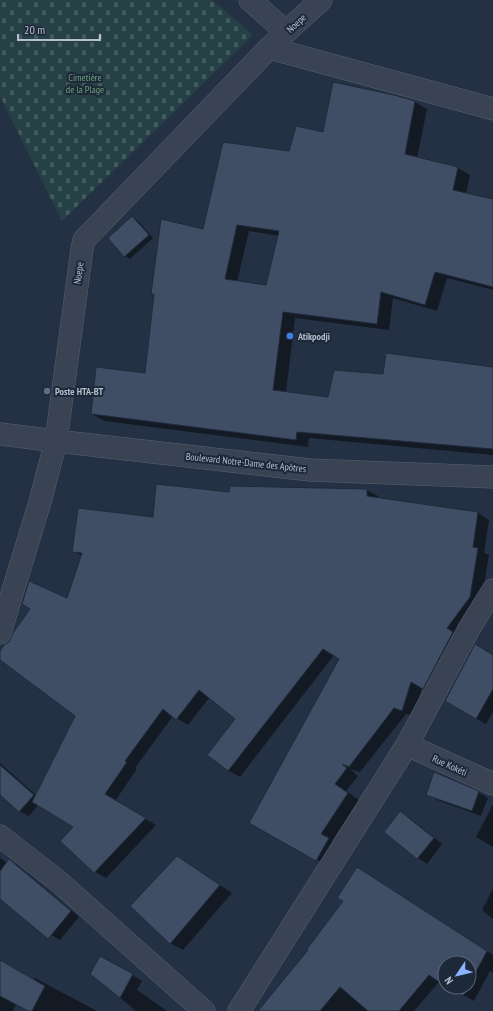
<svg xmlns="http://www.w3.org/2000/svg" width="493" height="1011" font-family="'PT Sans Narrow',sans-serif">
  <defs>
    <pattern id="cemetery-stones" width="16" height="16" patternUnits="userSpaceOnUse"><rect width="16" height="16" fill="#264146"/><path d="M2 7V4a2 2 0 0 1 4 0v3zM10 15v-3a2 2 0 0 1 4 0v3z" fill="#435b60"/></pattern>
  </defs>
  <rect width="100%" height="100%" fill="#243145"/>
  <!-- cemetery -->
  <path fill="url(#cemetery-stones)" d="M0 0H212L253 35 62 221 0 96Z"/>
  <!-- shadow -->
  <path fill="#0007" fill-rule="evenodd" d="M415 102 427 109 417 158 458 168 470 175 466 194 493 200V290L447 278 437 311 393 298 389 330 295 318 286 392 329 398 384 376 493 368V455L309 438 308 447 104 421 92 414 146 374 155 295 152 293 204 230 290 152 323 134ZM249 231 279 236 267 286 237 282Z
    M133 217 137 220 153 238 130 259 125 256 109 238Z
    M367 490 378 496V498L478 513 489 520 484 553 489 555 481 604 434 694 422 687 414 716 406 714 360 772 350 769 358 776 346 791 359 800 332 841 339 845 328 866 250 822 340 659 334 655 240 777 229 771 208 755 236 719 210 697 188 725 173 716 135 768 137 769 115 801 156 825 106 878 95 872 74 827 39 804 29 816 19 811 0 794V763L36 795 76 715 0 659V653L68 599 82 556 73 551 154 518 230 493Z
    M493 656V712L486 724 446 701Z
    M478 792 488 798 481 816 437 800 428 794Z
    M493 804V847L476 837Z
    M401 813 410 818 442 844 427 864 418 858 385 832Z
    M177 857 190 865 232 893 183 950 170 943Z
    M0 858 7 863 9 860 17 865 79 917 60 940 51 935 0 898Z
    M358 868 493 955V973L490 971 474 1001 448 987H469V963H445V985L439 982 414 1011H260L309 950 344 901Z
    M493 889V919L482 910Z
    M100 957 142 981 137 990 167 1011H136L91 974Z
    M0 962 33 980 35 978 97 1011H30L16 1004 13 1011H0Z"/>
  <!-- building -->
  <path fill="#404e65" stroke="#1f2a3b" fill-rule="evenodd" d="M333 82 394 95 415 101 405 154 458 167 453 190 493 199V287L435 272 425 305 381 292 377 324 283 312 273 390 328 397 334 370 383 374 386 353 493 367V449L297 432 296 440 91 414 96 367 145 373 154 294H151L161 219 203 229 223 142 289 151 296 126 323 132ZM237 225 279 231 266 285 225 279Z
    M132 216 149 235 124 257 108 238Z
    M156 484 229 492 230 486 367 489V496L478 512 473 547 478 548 470 597 447 628 453 632 423 689 411 682 402 711 394 708 349 767 342 764 347 768 335 784 348 793 321 834 329 838 316 861 249 823 339 659 323 649 228 771 207 755 235 719 199 690 176 720 163 709 125 761 127 762 105 794 146 818 94 873 60 841 73 827 32 802 75 716 0 660V651L5 644 9 642 13 633 30 609 22 604 29 581 67 598 82 553 72 552 78 508 153 517Z
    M475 644 493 655V689L476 719 445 701Z
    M0 765 34 795 19 812 0 795Z
    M434 772 479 791 472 811 426 795Z
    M400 811 434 838 417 859 384 832Z
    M177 856 220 885 170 944 130 906Z
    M9 859 71 911 48 939 0 899V871Z
    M357 867 487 951 469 985V963H445V986L429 975 399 1011H368L340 987 320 1011H258L308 950 307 949 343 901 337 898Z
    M100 956 133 974 120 998 90 974Z
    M0 960 45 986 32 1011H28L0 996Z
    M446 987H468L463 996Z"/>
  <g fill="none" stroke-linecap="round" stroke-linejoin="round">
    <!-- minor casing -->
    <g stroke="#576171" stroke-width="23">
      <path id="minor" d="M250 0 286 32
        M269 48 493 109
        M0 434 56 441 310 470 493 477
        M0 633 40 502 56 441 82 249 84 240 269 48 286 32 321 0
        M407 745 493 784
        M0 836 58 881 204 1011
        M239 1011 407 745 470 627 493 590"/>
    </g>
    <!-- minor -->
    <use href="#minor" stroke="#394354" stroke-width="22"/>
  </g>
  <!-- markers -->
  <circle fill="#3f7fe0" stroke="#1d2839" stroke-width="1.5" cx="290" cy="336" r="4"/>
  <circle fill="#5c6f8a" stroke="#1d2839" stroke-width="1.5" cx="47" cy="391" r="4"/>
  <g text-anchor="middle" stroke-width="4" stroke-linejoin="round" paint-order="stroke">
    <!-- street labels -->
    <g font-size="10" fill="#b6bfce" stroke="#1d2839">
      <text transform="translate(296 23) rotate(-43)" y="4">Noepe</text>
      <text transform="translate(78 273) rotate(-82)" y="4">Noepe</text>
      <text transform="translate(246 462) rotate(6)" y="4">Boulevard Notre-Dame des Apôtres</text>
      <text transform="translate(450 765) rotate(24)" y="4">Rue Kokéti</text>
    </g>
    <!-- park labels -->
    <g font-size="10" fill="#6ba179" stroke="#1d2839">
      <text x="85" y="81">Cimetière<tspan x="85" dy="12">de la Plage</tspan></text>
    </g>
    <!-- poi labels -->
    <g font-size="10" font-weight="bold" fill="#b6bfce" stroke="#1d2839" text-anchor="start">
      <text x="298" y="340">Atikpodji</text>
      <text x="55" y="395">Poste HTA-BT</text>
    </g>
  </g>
  <!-- north arrow -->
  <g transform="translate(457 975) rotate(235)"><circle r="19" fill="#1d2839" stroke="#5a6475"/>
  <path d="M0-3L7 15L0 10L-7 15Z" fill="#8ab4ff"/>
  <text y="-6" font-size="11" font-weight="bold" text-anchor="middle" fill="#b6bfce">N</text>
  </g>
  <!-- scale -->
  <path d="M18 34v6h82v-6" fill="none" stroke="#b6bfce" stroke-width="2"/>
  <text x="24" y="34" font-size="12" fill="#b6bfce" stroke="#1d2839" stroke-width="3" paint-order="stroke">20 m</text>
</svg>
